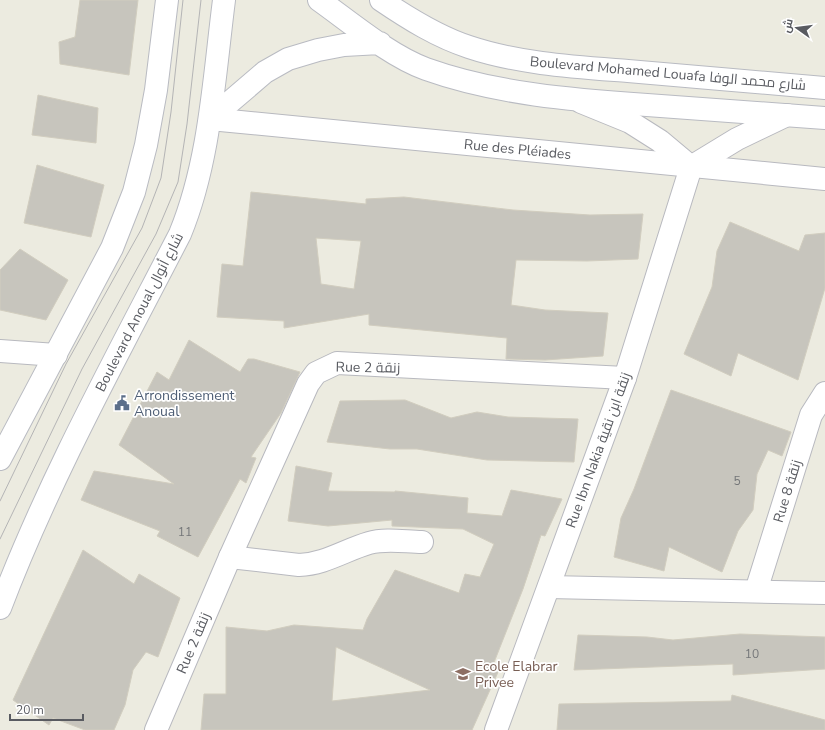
<svg xmlns="http://www.w3.org/2000/svg" width="825" height="730" font-family="'Nunito Sans',Cairo,sans-serif">
  <rect width="100%" height="100%" fill="#ecebe0"/>
  <!-- building -->
  <path fill="#c7c5bd" stroke="#d1cdbf" fill-rule="evenodd" d="M80 0H138L129 75 60 64 59 42 75 37Z
    M38 95 98 108 96 143 32 135Z
    M37 165 104 185 91 237 24 223Z
    M251 192 366 204V199L404 197 513 210 590 215 643 214 638 259 587 261 516 260 511 305 545 310 608 313 603 356 545 360 506 359 507 338 369 325V314L284 328V321L217 317 222 264 243 266ZM316 238 361 241 354 289 321 284Z
    M730 222 799 251 805 235 825 233V288L798 380 738 353 731 376 684 354 712 287 717 251Z
    M20 249 68 280 46 320 0 310V270Z
    M189 340 240 372 248 359H254L300 372 281 413 251 457 256 458 246 483 240 479 198 557 157 536 160 531 81 500 94 471 174 484 119 445 157 372 169 380Z
    M671 390 791 432 782 456 768 450 757 474 753 510 738 531 722 572 669 547 664 571 614 557 621 518 634 489Z
    M405 400 451 418 477 412 508 417 578 419 574 462 487 460 417 449H390L327 442 340 401Z
    M296 466 332 473 328 491 395 492V491L468 498 467 513 502 516 511 490 562 499 545 536 541 535 523 589 493 665 499 670 472 730H201L204 694H226V627L267 631 294 625 363 630 367 619 395 570 459 593 465 574 480 577 494 544 463 529 392 526V520L328 526 288 521ZM336 647 430 690 332 701Z
    M83 550 134 584 139 574 180 598 158 657 146 652 133 670 125 705 114 730H85L53 718 49 725 13 700Z
    M740 634 825 637V669L733 675V664L574 670 578 635 647 637 673 640Z
    M732 695 825 720V730H557L559 704 731 701Z"/>
  <g fill="none" stroke-linecap="round" stroke-linejoin="round">
    <!-- street casing -->
    <g stroke="#b8b9bf" stroke-width="24">
      <g id="street">
        <path d="M581 102 630 122 660 141 691 167"/>
        <path id="s1" d="M210 119 825 179"/>
        <path d="M691 167 737 139 787 115"/>
        <path d="M0 351 56 355"/>
        <path d="M230 557 299 565C325 564 345 550 369 543 386 538 406 542 422 542"/>
        <path d="M549 587 825 593"/>
        <path d="M756 591 811 415 825 393"/>
        <path d="M156 730 230 557 308 384 316 373 337 363 625 378"/>
        <path d="M496 730 625 378 691 167"/>
      </g>
    </g>
    <!-- secondary casing -->
    <g stroke="#b9bbc2" stroke-width="24">
      <path id="secondary" d="M319 0C350 22 390 56 426 69 496 94 573 100 647 105 706 109 766 114 825 118
        M381 0C409 19 438 37 469 47 520 64 576 67 628 71 694 77 759 82 825 88
        M210 119 265 72 288 59 318 50 344 45 380 43
        M0 459 112 248 134 192 146 145 156 90 167 0
        M0 608C49 479 117 356 180 234 210 161 214 78 224 0"/>
    </g>
    <!-- street -->
    <use href="#street" stroke="#fff" stroke-width="22"/>
    <!-- secondary -->
    <use href="#secondary" stroke="#fff" stroke-width="22"/>
    <!-- tram -->
    <path stroke="#b4b4b5" stroke-width="1" d="M0 501 66 364 142 228 161 178 171 112 183 0
      M0 539 82 369 156 234 178 182 187 124 201 0"/>
  </g>
  <!-- icons -->
  <defs>
    <g id="civic-bare" transform="scale(1.2)"><path d="M-.6-6.5H3V-4.5H.6V-3L4-1V1h2V6H-6V1h2V-1L-.6-3ZM-1.2 2.5V6h2.4V2.5Z" fill="#5c6f8a" stroke="#fff" stroke-width="2.5" paint-order="stroke"/></g>
    <g id="school-bare" transform="scale(1.2)"><path d="M0-5L7-2L0 1L-7-2ZM-4 1L0 2.5L4 1V4Q0 6-4 4Z" fill="#8d6e63" stroke="#fff" stroke-width="2.5" paint-order="stroke"/></g>
  </defs>
  <g fill-rule="evenodd">
    <use href="#civic-bare" x="122" y="403"/>
    <use href="#school-bare" x="463" y="674"/>
  </g>
  <g text-anchor="middle" stroke-width="3.5" stroke-linejoin="round" paint-order="stroke">
    <!-- number labels -->
    <g font-size="12" fill="#747678">
      <text x="737" y="485">5</text>
      <text x="185" y="536">11</text>
      <text x="752" y="658">10</text>
    </g>
    <!-- street labels -->
    <g font-size="14" fill="#595b61" stroke="#fff">
      <text transform="translate(668 73) rotate(5)" y="5">Boulevard Mohamed Louafa شارع محمد الوفا</text>
      <text dy="5" stroke="none"><textPath href="#s1" startOffset="309">Rue des Pléiades</textPath></text>
      <text transform="translate(139 312) rotate(-63)" y="5">Boulevard Anoual شارع أنوال</text>
      <text transform="translate(368 367) rotate(1)" y="5">Rue 2 زنقة</text>
      <text transform="translate(598 450) rotate(-70)" y="5">Rue Ibn Nakia زنقة ابن نقية</text>
      <text transform="translate(787 491) rotate(-73)" y="5">Rue 8 زنقة</text>
      <text transform="translate(193 643) rotate(-67)" y="5">Rue 2 زنقة</text>
    </g>
    <!-- service labels -->
    <g font-size="14" fill="#4e5e75" stroke="#fff" text-anchor="start">
      <text x="134" y="400">Arrondissement<tspan x="134" dy="16">Anoual</tspan></text>
    </g>
    <!-- education labels -->
    <g font-size="14" fill="#785e54" stroke="#fff" text-anchor="start">
      <text x="475" y="671">Ecole Elabrar<tspan x="475" dy="16">Privee</tspan></text>
    </g>
  </g>
  <!-- north arrow -->
  <g transform="translate(797 28) rotate(284)" stroke="#ffffff" stroke-width="3" paint-order="stroke">
  <path d="M0-3L7 15L0 10L-7 15Z" fill="#595b61"/>
  <text y="-6" font-size="11" font-weight="bold" text-anchor="middle" fill="#595b61">ش</text>
  </g>
  <!-- scale -->
  <path d="M10 714v6h73v-6" fill="none" stroke="#595b61" stroke-width="2"/>
  <text x="16" y="714" font-size="12" fill="#595b61" stroke="#ffffff" stroke-width="3" paint-order="stroke">20 m</text>
</svg>
